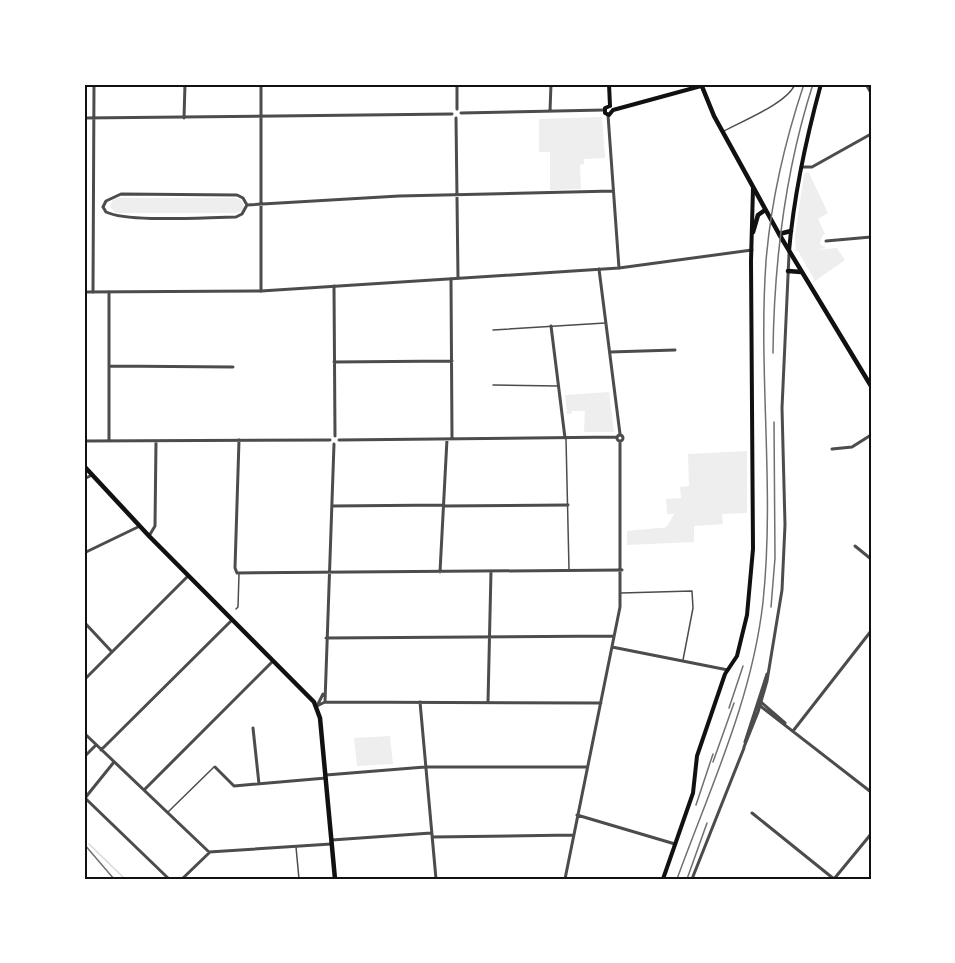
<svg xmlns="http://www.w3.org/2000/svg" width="955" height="963" font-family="'Varela Round',sans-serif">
  <rect width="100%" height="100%" fill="#fff"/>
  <!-- green -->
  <path fill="#eee" d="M602 117 605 158 584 159V164L580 165 581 189 550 190V152H539V119Z
    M806 172 809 173 828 213 818 219 825 234 822 236 820 244 826 248 815 250 837 248 845 260 815 281 798 251H796L795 236 804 174Z
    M117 198H235L240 199 244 206 243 210 236 213H116L110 207 112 201Z
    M609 392 614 432H584L585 411H572L571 414H567L565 395Z
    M747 451V513L722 514 723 524 694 526V542L627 545V531C640 530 651 528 664 528 669 526 671 519 674 514H667L666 499 681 498 680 487 689 486 688 454Z
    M390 736 393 764 357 766 354 738Z"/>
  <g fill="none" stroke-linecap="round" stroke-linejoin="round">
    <!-- stream -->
    <path stroke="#d9d9d9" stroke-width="1.5" d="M89 844 125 879"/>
    <!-- service -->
    <path stroke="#4c4c4c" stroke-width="1.5" d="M724 131C742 121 788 103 795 84
      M493 330 605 323
      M493 385 558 386
      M566 439 569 569
      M621 593 692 591 693 608 683 660
      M236 609 238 607 239 574
      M168 812 214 767
      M296 847 299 879"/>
    <!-- minor -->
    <path stroke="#4c4c4c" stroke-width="3" d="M261 84V291
      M457 84V109
      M866 84 871 93
      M550 111 551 84
      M461 113 604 110
      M608 115 619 268
      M84 118 452 114
      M184 118 185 84
      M456 118 458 278
      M801 167H812L871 134
      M247 205 399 196 613 191
      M103 207 106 201 121 194 237 195 243 198 247 205
      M103 207 106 212C129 223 207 217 236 217L242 214 247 205
      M826 241 871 237
      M599 269 620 434
      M451 279 452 438
      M334 286 335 436
      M93 292 94 84
      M551 326 565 438
      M610 352 675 350
      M334 362 452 361
      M109 366 233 367
      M617 438a3 3 0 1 1 6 0a3 3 0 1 1-6 0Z
      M109 440V292
      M239 440 235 568 237 573 622 570
      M339 440 617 437
      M84 441 330 440
      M832 449 852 447 871 435
      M332 506 444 505
      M443 506 568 505
      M149 536 155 526 156 441
      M855 546 871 559
      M84 553 140 526
      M440 572 447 439
      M84 622 112 652
      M326 638 614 636
      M612 647 728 670
      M84 680 188 576
      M325 702 334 444
      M420 702 436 879
      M488 702 491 571
      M761 702 785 723
      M759 705 871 792
      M317 706 325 702 601 703
      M317 706 323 694
      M253 728 259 784
      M793 731 871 631
      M84 733 209 852 331 844
      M101 750 232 620
      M84 757 96 745
      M215 767 234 786 326 778
      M326 775 425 767H587
      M144 790 273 661
      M85 798 169 879
      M85 798 114 762
      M752 813 834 879
      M577 815 675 844
      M432 837 573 835
      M332 840 431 833
      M84 858 85 856
      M182 879 209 853
      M565 879 620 607V441
      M834 879 871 834"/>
    <!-- tertiary -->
    <path stroke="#4c4c4c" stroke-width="3" d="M84 292 261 291 619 268 752 250
      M84 479 92 475
      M745 742 767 674
      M744 747 758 712 767 681 782 590 785 525 782 408 789 254
      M692 879 744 748"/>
    <!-- secondary -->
    <path stroke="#111" stroke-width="4" d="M609 84 610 106
      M610 106 605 108V113L609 115 613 110
      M613 110 701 86
      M789 251C794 194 806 139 821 84
      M663 879 693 793 697 756 725 674 737 656 747 615 753 549 751 261 753 188"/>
    <!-- primary -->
    <path stroke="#111" stroke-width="4.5" d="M84 466 149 536 314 702 320 718 335 879"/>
    <!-- trunk -->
    <path stroke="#111" stroke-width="4.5" d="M701 84 714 116 779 234 871 386
      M753 232 758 215 765 210
      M779 234 791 231
      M788 271 801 272"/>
    <!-- tram -->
    <path stroke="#707070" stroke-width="1.5" d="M84 844 114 879"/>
    <!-- rail -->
    <path stroke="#707070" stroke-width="1.5" d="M773 353C774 261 785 171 813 84
      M771 607 775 558 774 422
      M729 708 743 666
      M713 762 734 703
      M696 805 713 754
      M677 879C710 788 752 700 763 602 775 489 758 375 766 261 771 201 785 141 804 84
      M687 879 707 823"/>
  </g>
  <!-- border -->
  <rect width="955" height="963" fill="none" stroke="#ffffff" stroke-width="171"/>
  <rect x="86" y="86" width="784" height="792" fill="none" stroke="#111" stroke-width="2"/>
</svg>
